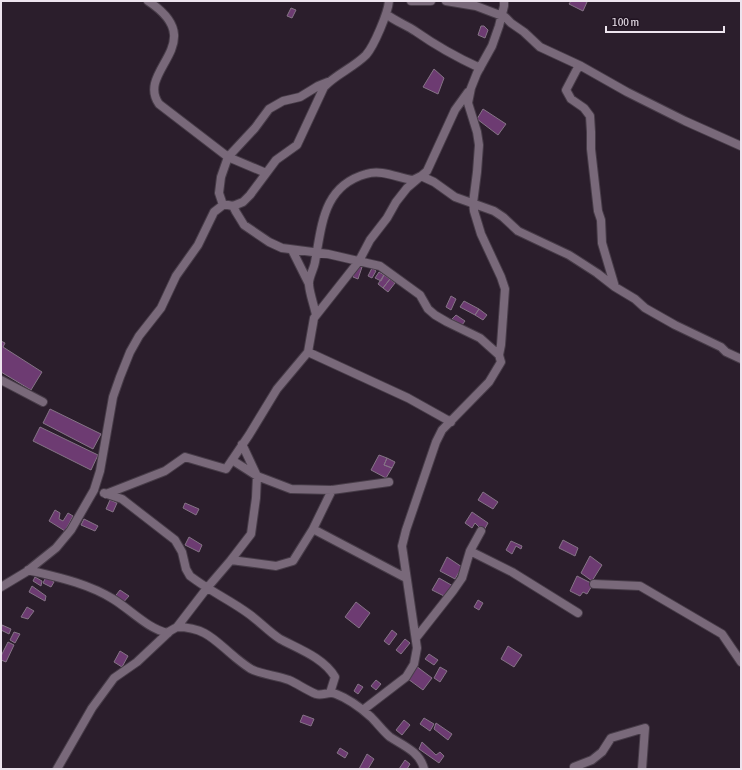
<svg xmlns="http://www.w3.org/2000/svg" width="742" height="770" font-family="'Asap Condensed',sans-serif">
  <rect width="100%" height="100%" fill="#2b1e2c"/>
  <!-- building -->
  <path fill="#6d3b72" stroke="#857486" d="M571 1H585L587 2 583 11 569 4Z
    M291 8 296 10 292 18 287 16Z
    M481 26H484L488 30 485 38 478 35Z
    M434 69 444 78 438 94 423 87Z
    M483 109 506 124 498 135 477 119Z
    M356 265 362 267 358 279 353 277Z
    M372 268 376 271 372 278 368 276Z
    M379 272 384 275 381 281 375 278Z
    M384 275 390 279 383 288 378 284Z
    M390 279 395 283 388 292 383 288Z
    M451 296 456 299 451 310 446 307Z
    M464 301 479 309 475 315 460 307Z
    M479 309 487 315 483 320 475 315Z
    M456 315 465 321 462 325 452 319Z
    M1 341 5 343 3 347 42 372 31 390 1 372Z
    M50 409 101 434 93 449 43 423Z
    M40 427 98 455 91 470 33 441Z
    M379 455 387 458 384 465 392 468 386 478 371 470Z
    M387 458 395 462 392 468 384 465Z
    M483 492 498 502 493 509 478 500Z
    M110 500 117 503 113 512 106 509Z
    M185 503 199 509 196 515 183 508Z
    M55 510 60 513 59 519 63 521 68 513 73 516 65 531 49 521Z
    M472 512 488 523 483 532 480 528 475 523 472 528 465 523Z
    M84 519 98 526 95 531 81 525Z
    M189 537 202 545 199 552 185 545Z
    M563 540 578 548 575 556 559 548Z
    M511 541 522 546 521 549 516 546 512 554 506 550Z
    M590 556 602 565 592 581 581 573Z
    M447 557 462 567 455 579 440 571Z
    M577 576 593 584 587 594 583 592 580 596 570 591Z
    M35 577 42 581 41 586 33 581Z
    M46 577 54 582 51 587 43 583Z
    M439 578 453 586 446 597 432 590Z
    M32 586 46 596 45 601 29 592Z
    M120 590 129 596 121 605 113 599Z
    M478 600 483 603 479 610 474 607Z
    M356 602 370 613 359 628 345 617Z
    M27 607 34 611 28 619 21 617Z
    M2 625 11 629 9 634 1 630Z
    M392 630 397 634 389 645 384 641Z
    M14 632 20 634 15 643 10 640Z
    M405 639 410 643 401 654 396 650Z
    M8 642 14 645 6 662 1 660V656Z
    M508 646 522 655 514 667 501 659Z
    M120 651 128 656 122 667 114 662Z
    M429 654 438 660 434 665 425 659Z
    M416 666 432 678 423 690 408 679Z
    M440 667 447 671 440 682 434 678Z
    M376 680 381 684 376 690 371 686Z
    M358 684 363 687 358 694 354 691Z
    M303 715 314 719 311 726 300 722Z
    M424 718 434 724 430 731 420 724Z
    M404 720 410 725 402 735 396 730Z
    M436 723 452 734 448 740 434 729Z
    M422 742 436 755 440 752 444 756 439 763 419 749Z
    M340 748 348 753 345 758 337 753Z
    M367 754 374 759 368 769H359Z
    M405 760 410 764 407 769H399Z"/>
  <g fill="none" stroke-linecap="round" stroke-linejoin="round">
    <!-- minor casing -->
    <g stroke="#473c48" stroke-width="10">
      <path id="minor" d="M148 1C212 43 135 70 159 104L228 157 266 173
        M411 1H431
        M446 1 476 6 505 17 511 23 524 32 540 47 581 66 627 92 685 121 741 146
        M386 14C395 21 406 25 415 31 435 45 458 58 480 68
        M581 66 577 69 566 90 571 99 584 108 590 116 591 132V149L598 211 601 220 602 243 615 287 635 299 645 308 675 325 721 347 726 352 741 359
        M223 205 219 193 221 177 228 157 255 128 269 109 283 101 300 97 318 86 328 82
        M233 206 236 212 244 225 269 242 282 248 328 254 380 266 420 295 428 309 435 315 447 322 480 338 499 355
        M292 250 309 284
        M316 315C314 305 310 295 309 285 308 278 314 269 315 262 322 225 323 186 366 174 382 169 398 178 413 180L421 176 434 182 455 197 494 211 503 217 518 231 569 255 597 273 615 287
        M308 352 408 398 451 422
        M1 380 43 402
        M232 460 257 476 291 489 332 490 389 482
        M332 490 313 529 406 578
        M104 493 122 499 175 540 182 552 186 569 190 576 197 581C214 593 233 602 249 614 260 622 269 632 280 639 299 649 324 658 335 677L330 693
        M106 494 165 471 185 457 226 469 249 435 277 389 308 352 314 318 359 261 370 240 387 218 396 202 407 188 427 171 455 110 468 92
        M470 551 512 572 578 613
        M231 560 251 534 256 498 257 476 242 444
        M28 570C57 577 87 583 113 599 131 610 148 629 168 633
        M594 584 640 586 722 634 741 662
        M1 587 26 572 56 548 71 530 94 490 100 471 113 397 120 377 130 352 139 336 161 308 176 276 198 245 214 212 223 205H228L233 206 243 202 250 195 276 160 297 145 324 87C336 74 353 68 366 55 374 46 388 13 389 1
        M177 627C206 627 215 641 236 658 241 662 246 666 251 669 263 675 276 675 289 680 298 684 306 690 316 694 323 696 329 691 336 694 349 699 361 708 371 717 378 724 383 731 390 737 404 746 420 752 424 769
        M416 638 453 591 462 578 470 551 481 531
        M363 710 406 677 414 664 417 648 402 546 406 530 436 442 442 430 489 382 501 362 499 355 501 345 505 289 501 277 481 234 474 211 473 203 477 172 479 145 477 132 468 103 471 88 477 73 492 46 499 26 504 6V1
        M574 767 592 760 602 752 611 738 645 728 642 769
        M57 769 92 708 114 678 137 662 170 631 177 627 207 588 231 560 276 566 293 561 313 529"/>
    </g>
    <!-- minor -->
    <use href="#minor" stroke="#79697a" stroke-width="8"/>
  </g>
  <!-- border -->
  <rect width="742" height="770" fill="none" stroke="#ede4ee" stroke-width="4"/>
  <!-- scale -->
  <path d="M606 26v6h118v-6" fill="none" stroke="#ede4ee" stroke-width="2"/>
  <text x="612" y="26" font-size="12" fill="#ede4ee" stroke="#211422" stroke-width="3" paint-order="stroke">100 m</text>
</svg>
